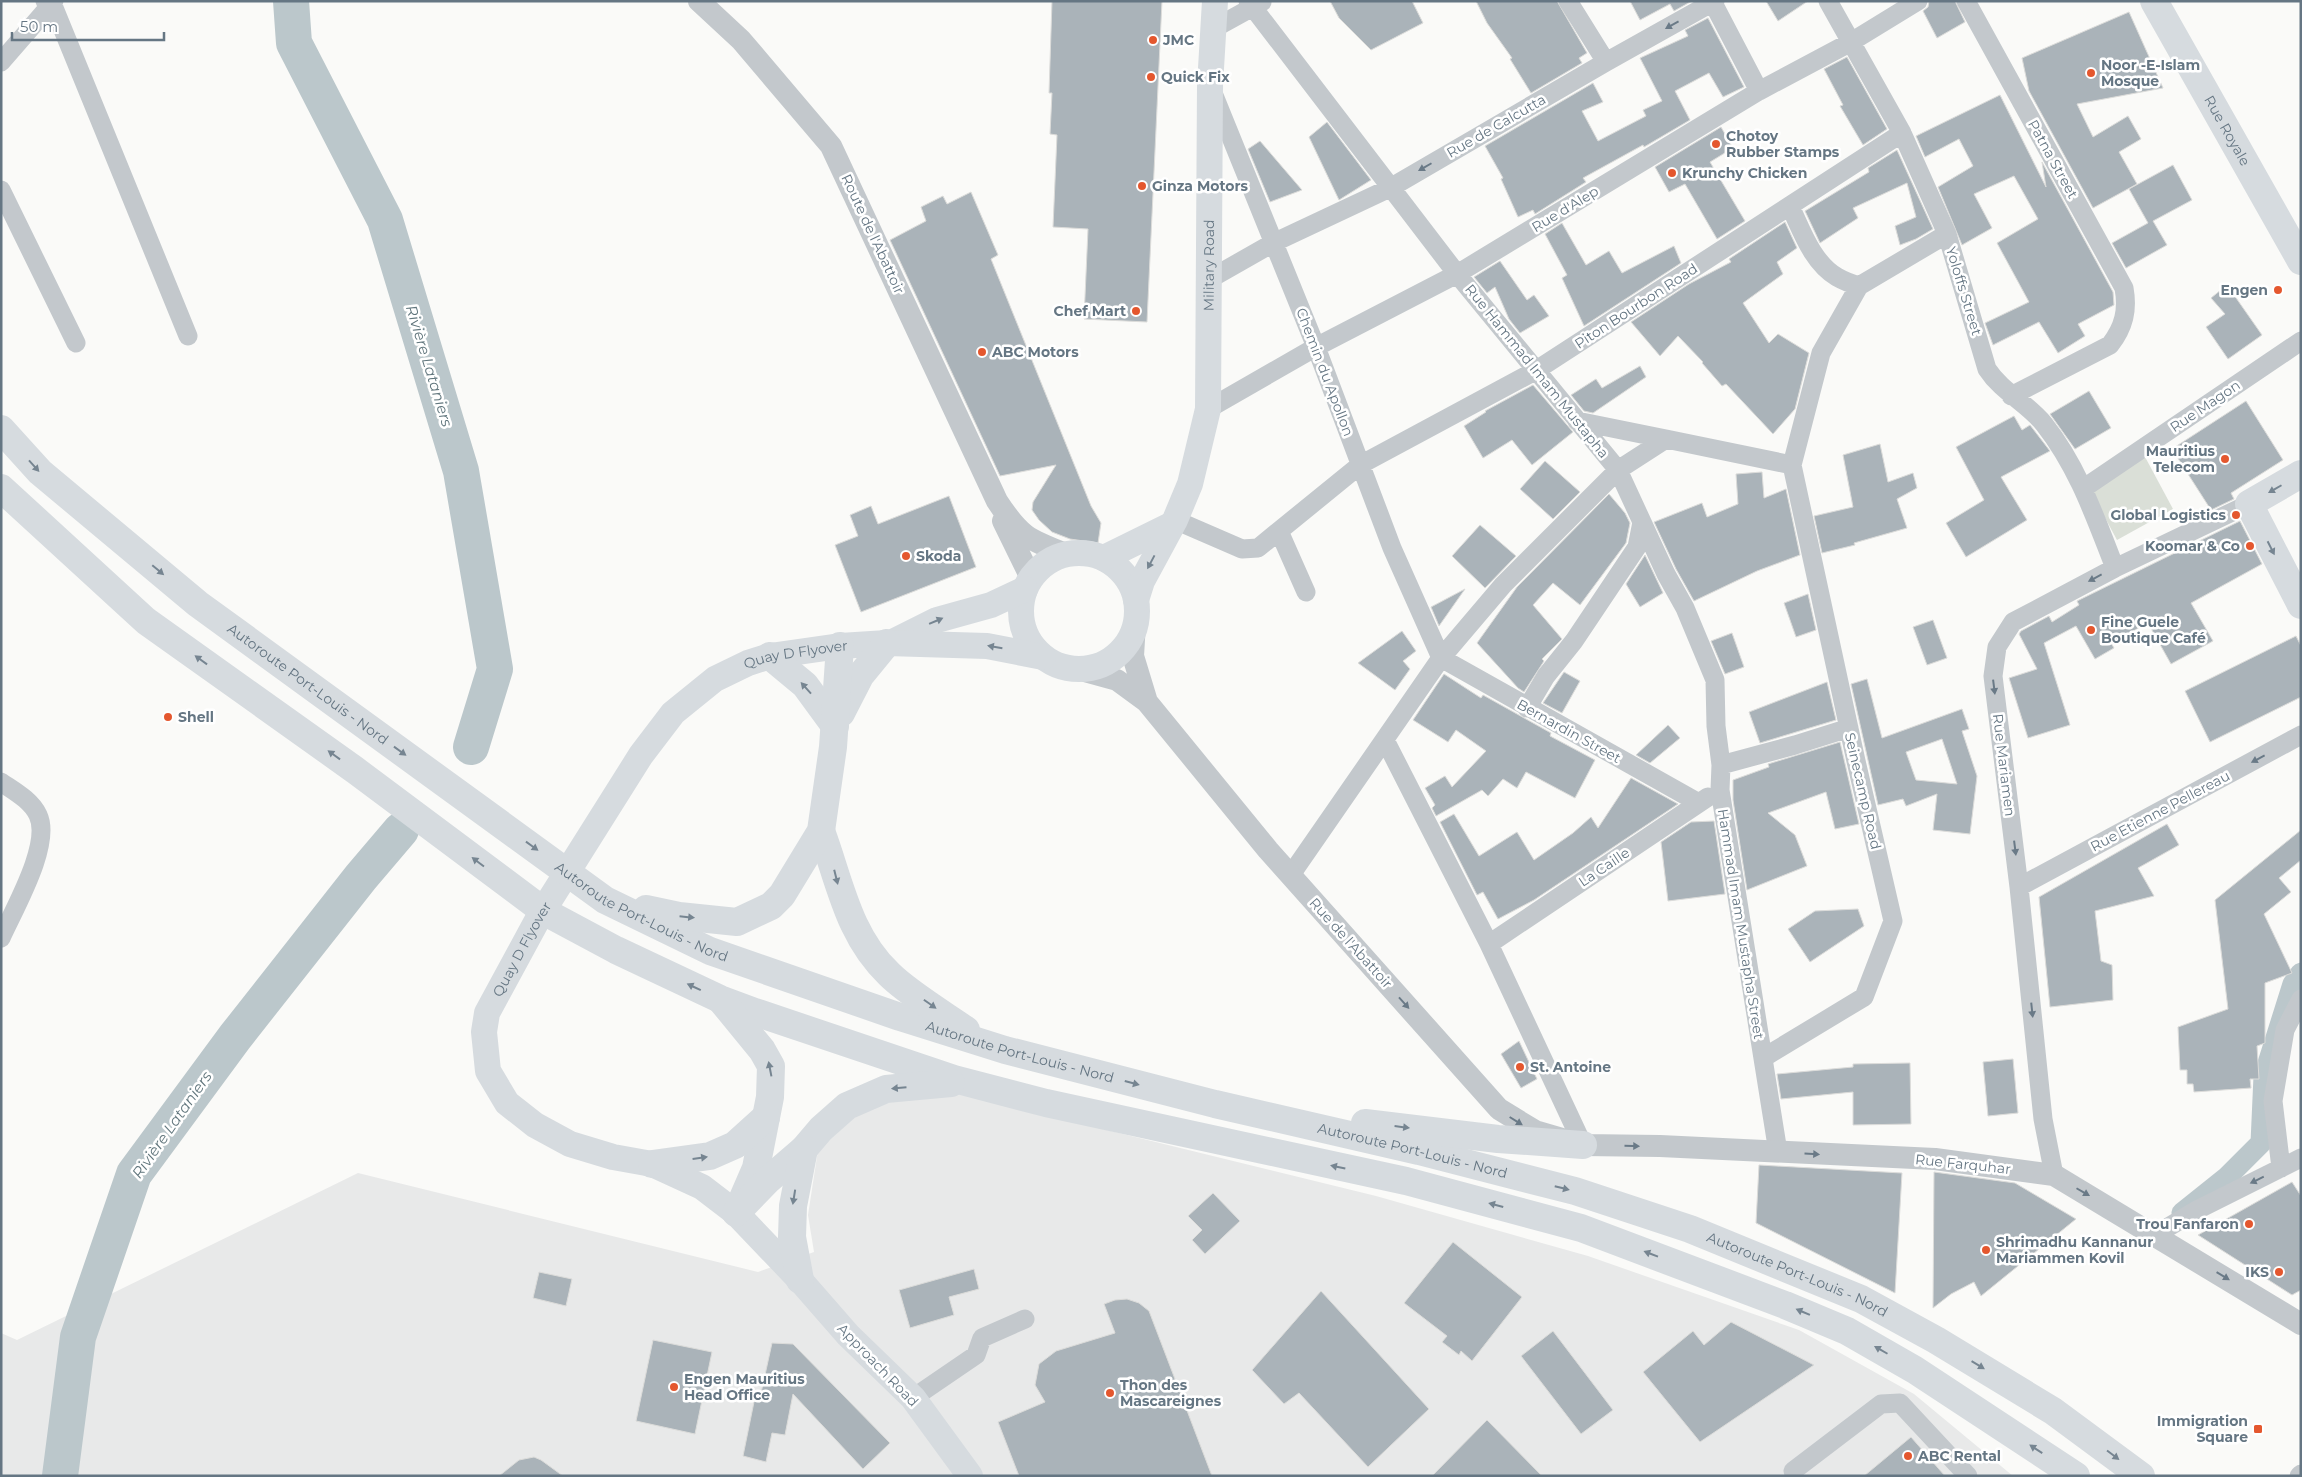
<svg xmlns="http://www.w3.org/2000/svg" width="2302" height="1477" font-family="Montserrat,sans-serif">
  <rect width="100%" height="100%" fill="#fafaf8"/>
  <!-- built -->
  <path fill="#e8e9e9" d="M940 1089 1376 1196 1588 1256 1799 1330 1914 1394 2013 1476H1V1333L17 1340 358 1173 758 1272 814 1252 808 1215 818 1150 871 1101Z"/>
  <!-- green -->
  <path fill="#dadfd7" d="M2144 455 2173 509 2117 540 2088 486Z"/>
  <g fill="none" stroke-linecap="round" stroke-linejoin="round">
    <!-- canal -->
    <path stroke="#bbc7cb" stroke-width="21" d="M2182 1213 2227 1177 2261 1143 2264 1076 2293 984 2301 973"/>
    <!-- river -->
    <path stroke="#bbc7cb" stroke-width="36" d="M291 1 294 43 385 220 461 471 495 669 471 747
      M60 1476 78 1337 134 1174 235 1037 361 877 401 830"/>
  </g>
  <!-- building -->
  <path fill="#aab3b9" stroke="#dcdcda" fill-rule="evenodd" d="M1052 1H1162L1147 322 1084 319 1088 229 1053 227 1057 135 1050 134 1052 93H1049Z
    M1330 1H1412L1423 23 1371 50 1339 18Z
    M1476 1H1557L1587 53 1579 58 1582 63 1531 93 1510 59 1512 58 1487 23Z
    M1630 1H1692L1674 11 1670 4 1640 20Z
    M1766 1H1808L1778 21Z
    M1929 1H1955L1965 22 1937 38 1923 11 1928 7Z
    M2129 12 2163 88 2077 104 2093 137 2128 116 2141 139 2119 152 2137 184 2093 208 2029 91 2022 58Z
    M1708 18 1744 87 1723 97 1709 73 1675 91 1690 120 1644 147 1643 145 1583 178 1586 182 1535 214 1533 210 1518 217 1501 179 1503 178 1485 146 1593 83 1603 102 1582 111 1598 141 1646 116 1643 110 1662 101 1640 58 1688 36 1685 30Z
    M1847 57 1887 129 1863 145 1840 106 1843 105 1824 69Z
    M2000 95 2046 187 2042 162 2113 292 2114 305 2078 324 2085 336 2058 353 2039 322 1993 345 1985 323 2029 302 1997 243 2038 219 2014 176 1974 194 1992 228 1962 245 1938 187 1973 166 1959 139 1925 157 1916 136Z
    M1327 122 1371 180 1339 200 1309 137Z
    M1721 127 1733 148 1710 162 1745 221 1717 239 1685 184 1669 192 1655 167Z
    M1260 141 1302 190 1270 202 1248 149Z
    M1897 150 1933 229 1916 239 1900 245 1895 226 1916 217 1907 183 1853 208 1858 218 1820 243 1805 211 1869 172 1868 168Z
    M2173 165 2192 200 2153 221 2167 245 2126 268 2112 243 2148 223 2129 189Z
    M971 192 998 255 991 259 1091 506 1101 523 1098 543 1070 539 1052 532 1039 520 1032 510 1033 502 1056 465 1000 476 890 240 926 221 921 207 943 196 947 204Z
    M1785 222 1797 248 1777 262 1783 274 1743 303 1769 343 1778 334 1809 353 1795 409 1773 434 1726 384 1722 386 1702 363 1703 362 1678 336 1660 356 1631 322 1689 284 1731 262 1729 259Z
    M1562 223 1586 265 1609 251 1622 273 1674 246 1681 263 1584 326 1562 278 1567 275 1545 234Z
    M1500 261 1527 300 1534 295 1549 316 1520 333 1509 319 1495 287 1487 293 1474 277Z
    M2227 285 2262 335 2228 359 2206 327 2225 314 2211 298Z
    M1640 366 1646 377 1593 413 1584 411 1571 395 1596 379 1602 388Z
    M1533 385 1573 432 1532 465 1512 440 1483 458 1464 426 1486 412 1485 411Z
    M2089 391 2111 428 2075 449 2050 414Z
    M2246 401 2283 460 2231 493 2234 499 2211 510 2172 449Z
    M2014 416 2022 430 2030 425 2050 451 2001 477 2027 520 1966 557 1946 523 1984 500 1956 447Z
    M1880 444 1888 482 1913 473 1917 488 1897 499 1907 528 1854 543 1855 545 1822 553 1814 516 1853 507 1843 455Z
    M1545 461 1580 492 1553 519 1520 489Z
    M1762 472 1764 498 1786 489 1800 555 1757 571 1694 601 1676 569 1654 522 1702 503 1707 517 1738 504 1736 474Z
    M1609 494 1625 513 1630 523 1626 543 1580 605 1553 583 1533 605 1562 639 1542 659 1544 661 1524 692 1518 688 1477 643 1517 587Z
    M949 496 976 567 861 612 835 545 858 536 850 515 871 506 878 524Z
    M2240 521 2262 564 2191 603 2213 641 2171 664 2148 623 2111 643 2114 648 2095 659 2076 626 2044 643 2070 725 2028 738 2009 678 2037 669 2019 634 2021 631 2049 616 2052 622 2079 605 2077 601Z
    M1480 525 1516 556 1485 588 1452 556Z
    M1645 555 1663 593 1640 607 1626 584Z
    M1465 589 1439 626 1431 607Z
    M1808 594 1816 630 1796 637 1784 603Z
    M1933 620 1947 658 1927 665 1913 627Z
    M1402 631 1416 651 1403 661 1410 669 1395 690 1358 663Z
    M1732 633 1744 667 1725 674 1711 641Z
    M2296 636 2301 646V697L2210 742 2185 691Z
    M1564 672 1580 681 1562 713 1543 703Z
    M1444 674 1481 698 1483 695 1551 733 1550 736 1595 760 1575 798 1526 772 1517 788 1503 779 1488 796 1482 790 1436 816 1432 808 1435 805 1425 788 1445 776 1452 787 1486 751 1456 730 1448 742 1413 720Z
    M1867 679 1882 738 1962 709 1969 729 1962 731 1977 776 1970 834 1933 830 1937 794 1906 806 1903 799 1878 805 1851 684ZM1942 739 1957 784 1916 780 1906 752Z
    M1827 682 1836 720 1760 743 1749 712Z
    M1668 725 1680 738 1650 763 1636 755Z
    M1840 742 1859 824 1835 829 1826 792 1768 813 1795 835 1807 866 1747 890 1733 800V780L1769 767 1768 764Z
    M1631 778 1678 804 1534 900 1498 919 1483 892 1477 895 1440 822 1454 814 1479 856 1517 832 1534 860 1573 833 1591 817 1598 828Z
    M1714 821 1725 894 1668 901 1661 842 1691 822Z
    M2167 824 2179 845 2138 868 2154 896 2095 911 2101 961 2112 965 2113 1000 2050 1007 2039 897Z
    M2301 830V860L2279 878 2291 892 2264 914 2292 973 2265 983V1043L2257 1046 2259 1079H2250L2251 1088 2194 1092 2193 1084H2187V1070H2180L2178 1027 2228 1009 2215 900Z
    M1858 909 1864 926 1810 962 1788 929 1815 911Z
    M1519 1041 1537 1079 1521 1088 1501 1054Z
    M2013 1059 2018 1113 1988 1116 1983 1062Z
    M1910 1063 1911 1124 1853 1125V1092L1781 1099 1777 1074 1853 1067V1064Z
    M1759 1165 1902 1173 1895 1293 1756 1223Z
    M1934 1172 2015 1183 2076 1219 1981 1296 1974 1282 1951 1294 1933 1308Z
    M2292 1182 2301 1196V1290L2292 1295 2198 1235Z
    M1213 1193 1240 1221 1205 1254 1192 1240 1202 1230 1188 1216Z
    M1453 1242 1522 1297 1472 1361 1461 1351 1459 1355 1442 1342 1447 1336 1404 1303Z
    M974 1269 979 1289 949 1297 954 1315 910 1328 899 1290Z
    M539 1272 572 1279 566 1306 533 1298Z
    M1321 1291 1429 1409 1368 1467 1299 1393 1284 1404 1252 1370Z
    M1127 1299 1139 1303 1149 1311 1212 1476H1019L998 1422 1045 1402 1035 1385 1039 1364 1056 1351 1115 1333 1104 1304 1115 1300Z
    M1731 1322 1814 1365 1700 1442 1643 1372 1693 1331 1704 1345Z
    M1553 1331 1613 1410 1581 1434 1521 1356Z
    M653 1340 712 1352 695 1434 636 1421Z
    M772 1343 793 1344 890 1443 863 1469 793 1394 785 1435 772 1433 766 1462 743 1456 756 1392 761 1393Z
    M1487 1420 1542 1476H1432Z
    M1911 1437 1945 1476H1864Z
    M534 1457 541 1460 563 1476H499L519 1460Z"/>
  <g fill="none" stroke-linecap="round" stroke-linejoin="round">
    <!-- minor -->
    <path stroke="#c3c8cc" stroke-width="19" d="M45 1 52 3 188 336
      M1248 1 1457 274 1618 470 1666 574 1685 608 1715 680 1716 726 1721 765 1720 790 1778 1152
      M1568 1 1606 62
      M1712 1 1759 91
      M1828 1 1902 133 1947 234 1987 369C2002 392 2027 403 2044 424 2078 467 2095 517 2115 568
      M1966 1 2124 288C2128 310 2124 327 2110 345L2011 396
      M1213 29 1262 2
      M1 62 54 1
      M1213 93 1316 347 1392 548 1441 658 1699 803
      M1 190 76 343
      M1790 206C1802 231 1812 262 1837 277 1844 281 1852 284 1859 286
      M1208 280 1273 243 1390 188 1606 62 1715 1
      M1208 409 1316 347 1457 274 1759 91 1851 42 1918 1
      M1577 421 1666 439
      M2084 488 2301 341
      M1175 520 1242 549 1258 548 1360 465 1535 371 1902 133
      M1279 531 1306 592
      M1527 708 1546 676 1574 641 1637 547 1642 522
      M1385 740 1489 944 1583 1145
      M1721 765 1795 745 1849 728
      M1 782C14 791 31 800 38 815 52 844 14 909 1 938
      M1290 876 1441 658 1503 585 1618 470 1666 439 1792 465
      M2019 887 2301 735
      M1489 944 1708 797
      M1763 1058 1864 997 1893 921 1856 761 1792 465 1821 353 1859 286 1947 234
      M2281 1168 2273 1101 2285 1030 2301 999
      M2054 1175 2043 1119 2019 887 1993 676 1997 647 2013 622 2115 568 2249 504
      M2155 1235 2197 1210 2301 1158
      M913 1398 976 1355 982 1338 1025 1319
      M1793 1471 1881 1404 1900 1403 1968 1476
      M2299 1476 2301 1474"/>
    <!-- tertiary -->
    <path stroke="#c3c8cc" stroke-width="22" d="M699 1 741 40 831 146 997 501C1020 536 1027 539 1066 554
      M1003 521 1031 578
      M1135 623 1133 656 1147 702
      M1077 669 1117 680 1147 702 1268 850 1499 1109 1535 1131 1583 1145 1660 1146 1935 1159 2054 1175 2301 1324"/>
    <!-- secondary -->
    <g stroke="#d6dbdf" stroke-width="26">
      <circle cx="1079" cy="611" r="58"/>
      <path d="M1104 558 1171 525"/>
      <path id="s1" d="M1136 600 1142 581 1175 520 1190 484 1208 409 1210 85 1215 1"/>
      <path d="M895 641 937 620 991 605 1025 589"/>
      <path id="s2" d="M970 1476 913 1398 848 1335 800 1280 736 1213 702 1187 652 1164 613 1157 570 1144 535 1125 507 1103 488 1071 484 1032 487 1013 539 917 641 755 673 713 715 679 748 663 770 656 840 646 887 643 987 646 1043 657"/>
    </g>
    <!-- primary -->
    <g stroke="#d6dbdf" stroke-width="28">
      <path id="s3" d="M2154 1 2301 261"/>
      <path d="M2301 474 2249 504 2301 605"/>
    </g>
    <!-- trunk -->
    <g stroke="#d6dbdf" stroke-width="28">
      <path id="s4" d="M1 429 40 472 198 604 605 900 710 951 900 1017 1005 1050 1215 1104 1419 1151 1575 1191 1690 1229 1861 1299 1936 1340 2053 1411 2141 1476"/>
      <path d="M1 488 146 621 355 770 545 912 616 950 720 999 755 1012 954 1079 1046 1103 1406 1181 1581 1228 1785 1305 1847 1331 1915 1370 2076 1476"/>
      <path d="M770 656 805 685 835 726"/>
      <path d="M841 713 860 676 887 643"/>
      <path d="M821 831C840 882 848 935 889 974 908 993 943 1014 966 1030"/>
      <path d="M646 909 679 916 737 922 771 906 782 895 821 831 833 747 840 646"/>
      <path d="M721 1000 762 1050 771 1066 770 1097 756 1168 743 1198"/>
      <path d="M1365 1123 1498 1139 1583 1145"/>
      <path d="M652 1164 710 1156 735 1145 766 1117"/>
      <path d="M736 1213 767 1181 804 1149 821 1129 847 1106 886 1089 951 1083"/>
      <path d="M800 1280 792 1237 793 1206 804 1149"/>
    </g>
  </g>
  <!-- one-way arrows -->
  <defs><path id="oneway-solid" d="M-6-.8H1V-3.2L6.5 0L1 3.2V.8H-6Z" transform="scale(1.25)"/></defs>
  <g fill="#6a7a87">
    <use href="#oneway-solid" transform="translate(1672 25) rotate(151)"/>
    <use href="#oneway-solid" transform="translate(1425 167) rotate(150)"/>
    <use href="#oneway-solid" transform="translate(2095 578) rotate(152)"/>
    <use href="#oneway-solid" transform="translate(1994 687) rotate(83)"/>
    <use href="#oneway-solid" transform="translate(2258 759) rotate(152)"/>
    <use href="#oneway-solid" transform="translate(2015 848) rotate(83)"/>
    <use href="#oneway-solid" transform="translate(1404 1003) rotate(48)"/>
    <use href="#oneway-solid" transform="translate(2032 1010) rotate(84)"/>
    <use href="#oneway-solid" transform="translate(1516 1121) rotate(32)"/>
    <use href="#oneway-solid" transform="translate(1632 1146) rotate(1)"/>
    <use href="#oneway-solid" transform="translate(1812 1154) rotate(3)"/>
    <use href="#oneway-solid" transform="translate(2257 1180) rotate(154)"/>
    <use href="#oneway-solid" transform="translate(2083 1192) rotate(30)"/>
    <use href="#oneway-solid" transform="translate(2223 1276) rotate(31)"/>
  </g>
  <g fill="#768591">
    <use href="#oneway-solid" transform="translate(34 466) rotate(48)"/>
    <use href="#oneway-solid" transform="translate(2275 489) rotate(150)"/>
    <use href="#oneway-solid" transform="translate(2271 548) rotate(63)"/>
    <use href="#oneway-solid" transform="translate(1151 562) rotate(118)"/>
    <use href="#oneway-solid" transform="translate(158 570) rotate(40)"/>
    <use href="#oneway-solid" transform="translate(936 621) rotate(-23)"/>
    <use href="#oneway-solid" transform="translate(995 647) rotate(-170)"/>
    <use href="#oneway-solid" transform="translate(201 660) rotate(-144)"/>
    <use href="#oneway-solid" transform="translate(806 688) rotate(-132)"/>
    <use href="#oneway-solid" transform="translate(400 751) rotate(36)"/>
    <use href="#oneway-solid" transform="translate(334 755) rotate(-144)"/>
    <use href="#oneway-solid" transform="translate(532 846) rotate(36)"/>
    <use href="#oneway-solid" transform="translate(478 862) rotate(-143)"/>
    <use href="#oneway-solid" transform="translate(836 877) rotate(76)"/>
    <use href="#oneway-solid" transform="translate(687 917) rotate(6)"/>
    <use href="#oneway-solid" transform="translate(694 987) rotate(-155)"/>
    <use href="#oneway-solid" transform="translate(930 1004) rotate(35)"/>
    <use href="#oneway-solid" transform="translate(770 1069) rotate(-101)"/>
    <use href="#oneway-solid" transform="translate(1132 1083) rotate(15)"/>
    <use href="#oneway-solid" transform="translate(899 1088) rotate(175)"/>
    <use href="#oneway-solid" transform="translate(1402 1127) rotate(7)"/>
    <use href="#oneway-solid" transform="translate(700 1158) rotate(-8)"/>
    <use href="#oneway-solid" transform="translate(1338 1167) rotate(-168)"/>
    <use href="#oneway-solid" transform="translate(1562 1188) rotate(14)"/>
    <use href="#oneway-solid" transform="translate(794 1197) rotate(99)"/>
    <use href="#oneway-solid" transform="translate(1496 1205) rotate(-165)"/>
    <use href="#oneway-solid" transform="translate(1651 1254) rotate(-159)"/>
    <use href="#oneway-solid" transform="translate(1803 1312) rotate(-157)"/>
    <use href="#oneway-solid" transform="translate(1881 1350) rotate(-150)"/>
    <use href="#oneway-solid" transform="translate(1978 1365) rotate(31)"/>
    <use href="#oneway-solid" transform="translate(2036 1449) rotate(-147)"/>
    <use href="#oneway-solid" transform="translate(2113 1455) rotate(37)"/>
  </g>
  <!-- markers -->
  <g fill="#e4572e" stroke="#fff" stroke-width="2">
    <circle cx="1153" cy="40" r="5"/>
    <circle cx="2091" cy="73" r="5"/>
    <circle cx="1151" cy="77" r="5"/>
    <circle cx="1716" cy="144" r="5"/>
    <circle cx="1672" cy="173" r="5"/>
    <circle cx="1142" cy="186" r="5"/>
    <circle cx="2278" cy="290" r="5"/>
    <circle cx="1136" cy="311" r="5"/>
    <circle cx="982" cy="352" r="5"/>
    <circle cx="2225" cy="459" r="5"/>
    <circle cx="2236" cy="515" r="5"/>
    <circle cx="2250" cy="546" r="5"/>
    <circle cx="906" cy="556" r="5"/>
    <circle cx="2091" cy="630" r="5"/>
    <circle cx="168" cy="717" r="5"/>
    <circle cx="1520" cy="1067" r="5"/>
    <circle cx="2249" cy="1224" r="5"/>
    <circle cx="1986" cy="1250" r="5"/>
    <circle cx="2279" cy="1272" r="5"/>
    <circle cx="674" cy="1387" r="5"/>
    <circle cx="1110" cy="1393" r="5"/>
    <rect x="2253" y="1424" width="10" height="10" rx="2.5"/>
    <circle cx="1908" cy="1456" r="5"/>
  </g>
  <g text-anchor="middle" stroke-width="5" stroke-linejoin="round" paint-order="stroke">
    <!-- poi labels -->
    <g font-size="14" font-weight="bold" fill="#657683" stroke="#fff" text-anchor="start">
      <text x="1163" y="45">JMC</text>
      <text x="2101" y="70">Noor -E-Islam<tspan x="2101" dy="16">Mosque</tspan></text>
      <text x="1161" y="82">Quick Fix</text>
      <text x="1726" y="141">Chotoy<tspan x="1726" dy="16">Rubber Stamps</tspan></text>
      <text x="1682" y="178">Krunchy Chicken</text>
      <text x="1152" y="191">Ginza Motors</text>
      <text x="2268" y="295" text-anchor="end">Engen</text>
      <text x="1126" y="316" text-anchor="end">Chef Mart</text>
      <text x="992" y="357">ABC Motors</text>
      <text x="2215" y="456" text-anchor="end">Mauritius<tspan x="2215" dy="16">Telecom</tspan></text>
      <text x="2226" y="520" text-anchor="end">Global Logistics</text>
      <text x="2240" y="551" text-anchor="end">Koomar &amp; Co</text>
      <text x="916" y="561">Skoda</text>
      <text x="2101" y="627">Fine Guele<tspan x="2101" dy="16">Boutique Café</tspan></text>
      <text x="178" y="722">Shell</text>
      <text x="1530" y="1072">St. Antoine</text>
      <text x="2239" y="1229" text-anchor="end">Trou Fanfaron</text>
      <text x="1996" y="1247">Shrimadhu Kannanur<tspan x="1996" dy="16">Mariammen Kovil</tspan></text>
      <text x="2269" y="1277" text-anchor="end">IKS</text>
      <text x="684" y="1384">Engen Mauritius<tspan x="684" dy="16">Head Office</tspan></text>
      <text x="1120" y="1390">Thon des<tspan x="1120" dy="16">Mascareignes</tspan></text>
      <text x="2248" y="1426" text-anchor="end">Immigration<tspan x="2248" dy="16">Square</tspan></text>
      <text x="1918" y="1461">ABC Rental</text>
    </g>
    <!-- street labels -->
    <g font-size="14" fill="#657683" stroke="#fff">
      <text transform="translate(1496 126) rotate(-30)" y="5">Rue de Calcutta</text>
      <text dy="5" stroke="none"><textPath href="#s3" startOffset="149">Rue Royale</textPath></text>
      <text transform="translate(2053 159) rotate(61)" y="5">Patna Street</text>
      <text transform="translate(1565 209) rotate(-31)" y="5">Rue d'Alep</text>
      <text transform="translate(873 234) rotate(65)" y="5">Route de l'Abattoir</text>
      <text dy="5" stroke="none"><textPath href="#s1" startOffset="349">Military Road</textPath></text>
      <text transform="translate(1964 291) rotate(73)" y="5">Yoloffs Street</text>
      <text transform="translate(1636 306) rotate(-33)" y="5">Piton Bourbon Road</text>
      <text transform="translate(1537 371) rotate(51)" y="5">Rue Hammad Imam Mustapha</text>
      <text transform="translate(1325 372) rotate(69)" y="5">Chemin du Apollon</text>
      <text transform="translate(2205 406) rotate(-34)" y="5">Rue Magon</text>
      <text dy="5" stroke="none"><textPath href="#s2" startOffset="1199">Quay D Flyover</textPath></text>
      <text dy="5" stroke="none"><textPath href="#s4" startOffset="400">Autoroute Port-Louis - Nord</textPath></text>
      <text transform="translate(1569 731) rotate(29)" y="5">Bernardin Street</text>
      <text transform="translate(2004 765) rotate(83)" y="5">Rue Mariamen</text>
      <text transform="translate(1863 791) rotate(77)" y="5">Seinecamp Road</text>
      <text transform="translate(2160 811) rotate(-28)" y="5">Rue Etienne Pellereau</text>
      <text transform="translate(1604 867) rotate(-34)" y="5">La Caille</text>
      <text dy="5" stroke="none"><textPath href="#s4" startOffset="805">Autoroute Port-Louis - Nord</textPath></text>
      <text transform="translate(1741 924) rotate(81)" y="5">Hammad Imam Mustapha Street</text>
      <text transform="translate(1351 943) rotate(48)" y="5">Rue de l'Abattoir</text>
      <text dy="5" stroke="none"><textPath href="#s2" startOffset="779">Quay D Flyover</textPath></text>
      <text dy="5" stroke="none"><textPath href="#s4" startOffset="1210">Autoroute Port-Louis - Nord</textPath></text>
      <text dy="5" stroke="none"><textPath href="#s4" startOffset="1615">Autoroute Port-Louis - Nord</textPath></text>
      <text transform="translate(1963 1164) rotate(6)" y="5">Rue Farquhar</text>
      <text dy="5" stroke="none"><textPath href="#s4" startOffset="2020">Autoroute Port-Louis - Nord</textPath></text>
      <text transform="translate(878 1365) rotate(46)" y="5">Approach Road</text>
    </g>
    <!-- water labels -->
    <g font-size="15" font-style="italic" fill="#60757c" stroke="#fff">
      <text transform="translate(429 366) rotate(73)" y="5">Rivière Lataniers</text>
      <text transform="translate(172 1125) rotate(-55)" y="5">Rivière Lataniers</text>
    </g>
  </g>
  <!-- border -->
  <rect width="2302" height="1477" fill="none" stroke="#657683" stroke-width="5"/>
  <!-- scale -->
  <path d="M12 32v8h152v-8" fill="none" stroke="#657683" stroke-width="2.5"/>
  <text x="20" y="32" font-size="15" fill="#657683" stroke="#ffffff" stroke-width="4" paint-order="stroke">50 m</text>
</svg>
